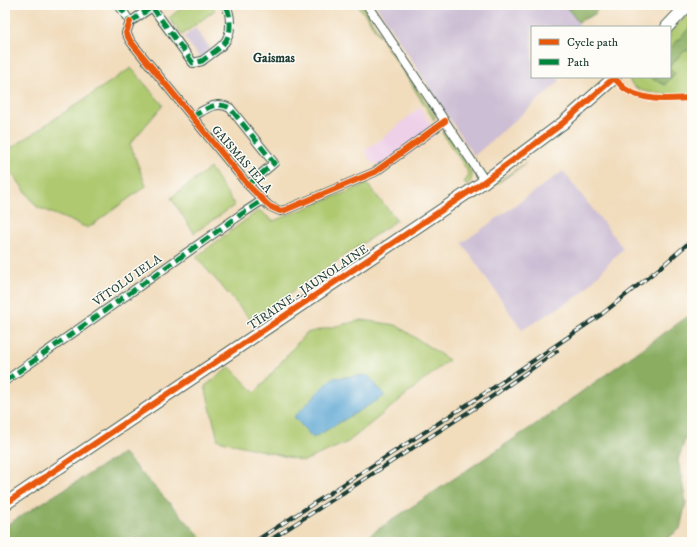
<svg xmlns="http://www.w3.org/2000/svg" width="697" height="547" font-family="'IM FELL DW Pica',serif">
  <rect width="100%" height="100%" fill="#fdfcf7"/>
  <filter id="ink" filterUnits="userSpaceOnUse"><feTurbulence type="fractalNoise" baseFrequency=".025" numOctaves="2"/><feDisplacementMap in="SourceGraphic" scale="8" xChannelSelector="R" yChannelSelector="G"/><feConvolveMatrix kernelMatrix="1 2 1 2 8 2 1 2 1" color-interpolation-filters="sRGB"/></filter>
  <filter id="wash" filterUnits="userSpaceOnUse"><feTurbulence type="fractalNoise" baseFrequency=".012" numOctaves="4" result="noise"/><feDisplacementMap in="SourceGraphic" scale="16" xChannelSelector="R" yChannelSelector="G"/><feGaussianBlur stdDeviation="0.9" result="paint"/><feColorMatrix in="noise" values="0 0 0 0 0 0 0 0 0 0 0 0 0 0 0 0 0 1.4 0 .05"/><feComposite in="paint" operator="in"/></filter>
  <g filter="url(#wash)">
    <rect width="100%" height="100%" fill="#f1dcbc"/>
    <!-- built -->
    <path fill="#eed0e8" d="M420 107 436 134 390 169 371 162 365 150 383 138Z"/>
    <!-- industrial -->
    <path fill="#ccbed4" d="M376 5H565L578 22 580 27H532V77H557L560 81 474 156Z
      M195 28 211 49 200 58 184 37Z
      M563 171 623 248 580 295 522 330 462 243Z"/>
    <!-- green -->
    <path fill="#aec96f" stroke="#668352" d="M185 5H211L215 10 182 35 169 18Z
      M357 5H362L380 35 379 36 367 17Z
      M692 11V25L670 49V32Z
      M384 41 412 82 411 83 383 42Z
      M692 50V94L665 95 663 93C651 93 638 92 630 82V77H652L653 79 665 84 675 73 670 68V65L685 51Z
      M131 68 163 105 130 144 146 186 88 228 37 207 5 164V152Z
      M413 83 435 116 434 120 411 84Z
      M443 132 447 134 471 170C473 177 472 181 467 186L464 182 468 177 467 170 442 133Z
      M526 163 476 199 474 197Z
      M210 168 235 205 194 233 171 198Z
      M367 184 397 220 251 320 196 257 259 210 273 221Z
      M362 320 396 325 449 360 348 442 304 461 218 440 205 386 230 367 255 393 306 333Z"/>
    <!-- forest -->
    <path fill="#8aad62" stroke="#54754b" d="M565 5H599L595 14 578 22Z
      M692 25V50L685 51 670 65V49Z
      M670 68 675 73 665 85 652 79V77H670Z
      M692 316V419L678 460 686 502 680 529 662 542H359L539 422 687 317Z
      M123 453 203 539 198 542H5V526Z"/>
    <!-- water -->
    <path fill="#5ba6d3" stroke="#3d7284" d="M368 375 385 396 313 438 294 417 332 378Z"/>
  </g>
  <g filter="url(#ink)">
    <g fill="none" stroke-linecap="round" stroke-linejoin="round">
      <!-- street casing -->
      <g stroke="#3e5548" stroke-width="10">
        <path id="street" d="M119 5 130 22
          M367 5 485 181
          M152 7 193 63 202 61C217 49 231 44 230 23 230 16 229 10 225 5
          M130 22 126 33 131 42 248 185 269 206 280 211 285 210 375 172 445 121
          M130 22 155 5
          M192 117C205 110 215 100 230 108L274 163 248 185
          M5 381 243 213 263 200"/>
      </g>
      <!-- secondary casing -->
      <g stroke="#3e5548" stroke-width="14">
        <path id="secondary" d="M667 27 688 5
          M5 504 485 181 563 123 615 77"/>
      </g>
      <!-- street -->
      <use href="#street" stroke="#fff" stroke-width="8"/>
      <!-- secondary -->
      <use href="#secondary" stroke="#fff" stroke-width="12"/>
      <!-- rail casing -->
      <g stroke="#1f3d34" stroke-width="4">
        <path id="rail" d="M254 542 493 388 602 314 661 267 692 240
          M267 542 487 400 557 351"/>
      </g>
      <!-- rail -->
      <use href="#rail" stroke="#fdfcf7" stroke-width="2.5" stroke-dasharray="8" stroke-linecap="butt"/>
      <!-- quiet -->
      <path stroke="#00873e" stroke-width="5" stroke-dasharray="10 5" stroke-linecap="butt" d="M119 5 130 22
        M152 7 193 63 202 61C217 49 231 44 230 23 230 16 229 10 225 5
        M130 22 155 5
        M192 117C205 110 215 100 230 108L274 163 248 185
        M5 381 243 213 263 200"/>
      <!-- cycleway casing -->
      <g stroke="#fdfcf7" stroke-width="8">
        <path id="cycleway" d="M130 22 126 33 131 42 248 185 269 206 280 211 285 210 375 172 445 121
          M614 78C618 81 621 86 625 89 645 102 670 99 692 98
          M5 504 485 181 563 123 615 77"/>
      </g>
      <!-- cycleway -->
      <use href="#cycleway" stroke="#e8590c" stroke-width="6"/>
    </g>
  </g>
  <g text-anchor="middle" stroke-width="3" stroke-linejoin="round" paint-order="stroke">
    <!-- street labels -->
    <g font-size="12" fill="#1f3d34" stroke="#fdfcf7">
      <text transform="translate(242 159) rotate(49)" y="4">GAISMAS IELA</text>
      <text transform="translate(127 280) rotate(-35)" y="4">VĪTOLU IELA</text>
      <text transform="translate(308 287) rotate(-34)" y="4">TĪRAINE - JAUNOLAINE</text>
    </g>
    <!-- neighbourhood labels -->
    <g font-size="13" font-weight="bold" fill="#1f3d34" stroke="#fdfcf7">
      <text x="274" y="62">Gaismas</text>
    </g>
  </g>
  <!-- margin -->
  <rect width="697" height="547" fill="none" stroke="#fdfcf7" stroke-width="20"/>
  <!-- legend -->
  <rect x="531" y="26" width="140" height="52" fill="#fdfcf7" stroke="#a4b0a9"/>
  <rect x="539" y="39" width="20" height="6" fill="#e8590c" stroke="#a4b0a9"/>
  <text x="567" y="46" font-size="12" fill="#1f3d34">Cycle path</text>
  <rect x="539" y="59" width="20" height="6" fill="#00873e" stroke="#a4b0a9"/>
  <text x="567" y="66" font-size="12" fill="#1f3d34">Path</text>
</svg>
